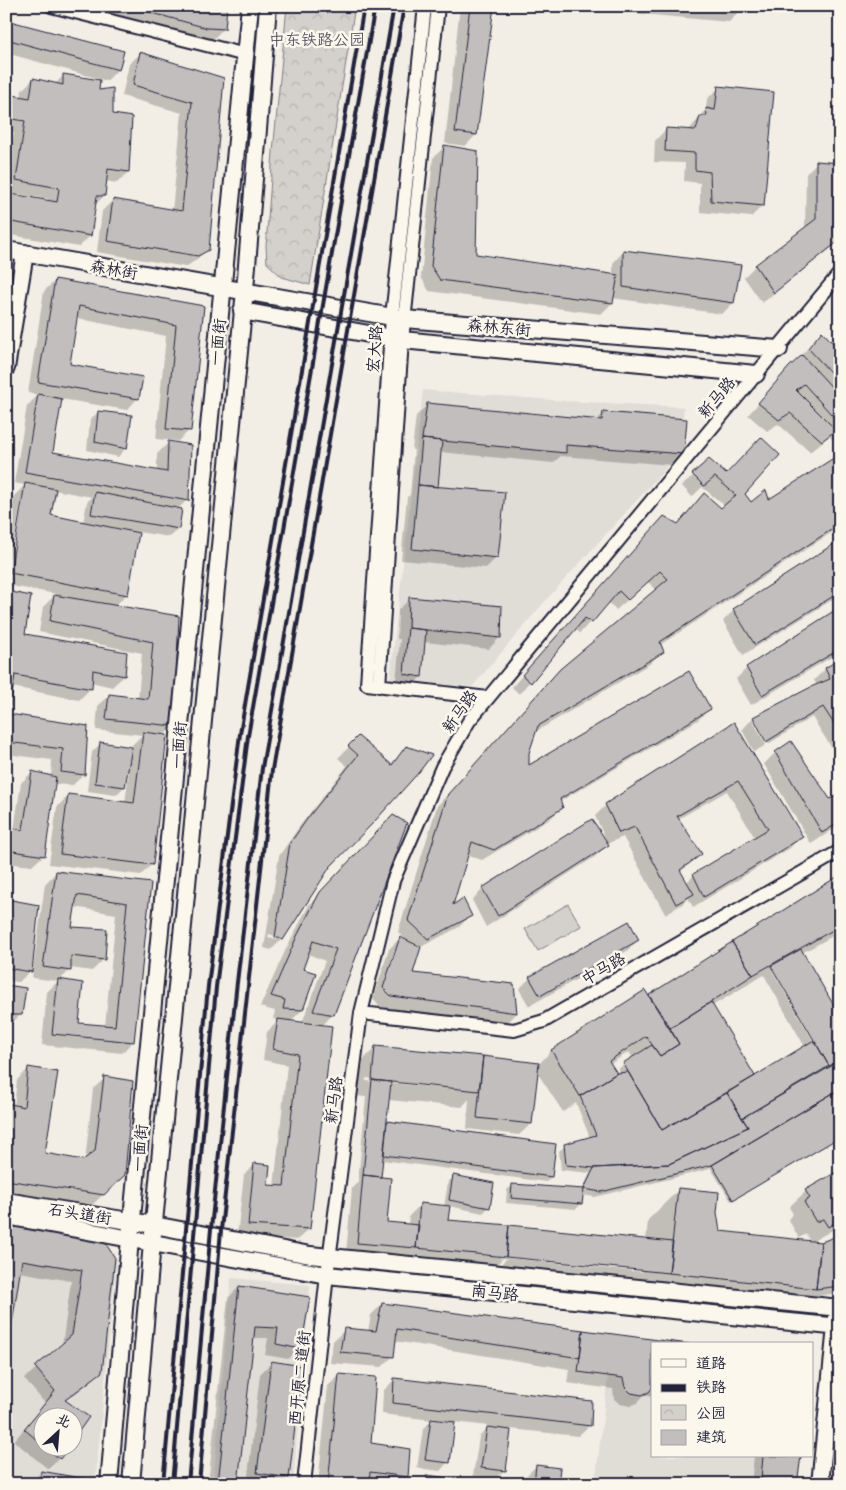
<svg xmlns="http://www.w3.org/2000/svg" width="846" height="1490" font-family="Itim,'LXGW WenKai TC',sans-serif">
  <defs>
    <pattern id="park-crowns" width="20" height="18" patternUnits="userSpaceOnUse" patternTransform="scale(1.25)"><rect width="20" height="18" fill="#d4d1cc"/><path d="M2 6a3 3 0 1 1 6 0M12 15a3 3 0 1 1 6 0" fill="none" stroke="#b6b3b0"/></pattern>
  </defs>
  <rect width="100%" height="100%" fill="#f2eee5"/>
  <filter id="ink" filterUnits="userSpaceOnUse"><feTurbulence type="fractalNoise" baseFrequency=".02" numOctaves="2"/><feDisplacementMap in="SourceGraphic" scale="10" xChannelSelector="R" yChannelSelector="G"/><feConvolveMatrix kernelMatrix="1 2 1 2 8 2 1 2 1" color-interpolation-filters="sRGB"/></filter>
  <g filter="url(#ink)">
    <!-- built -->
    <path fill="#e0dcd6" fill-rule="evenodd" d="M423 390 565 401 684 407 678 455 547 599 472 687 390 679Z
      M6 1237 117 1258 95 1484H6ZM42 1418H72V1448H42Z
      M231 1278 310 1285 293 1484H213Z
      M583 1330 689 1344H652V1456H801L797 1484H595L608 1376 578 1372Z"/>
    <!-- park -->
    <path fill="url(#park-crowns)" stroke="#7b7a84" d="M287 6H355L310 285 282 277 267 263 266 246 273 152Z"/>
    <!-- pitch -->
    <path fill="#d4d1cc" stroke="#7b7a84" d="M568 904 581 926 538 951 525 929Z"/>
    <!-- shadow -->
    <path fill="#0003" fill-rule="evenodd" d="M76 6H225L223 29 212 40Z
      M460 6H493L476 135 465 146 445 143Z
      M555 6H740V11L729 22Z
      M6 21 118 69 107 81 6 53Z
      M141 53 223 79 207 249 196 260 186 267 97 252 102 211 113 200 172 211 182 113 122 96 129 64Z
      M63 76 112 115 128 172 117 183 105 181 104 196 94 206 90 236 79 247 6 234V195L48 202V199L6 192 14 132 6 131V95L21 98 22 90 33 79 55 84Z
      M719 88 762 206 751 217 700 212V183L684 181 685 163 654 162 655 141 666 129 688 131 706 110 707 99Z
      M444 147 475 255 613 276V263L624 251 733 303 722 314 613 298 612 303 601 314 429 291 421 277 433 158Z
      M817 162 840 165V241L762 303 744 277 755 266 805 229 806 174Z
      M56 280 202 307 190 430 178 441 156 439 166 336 75 318 68 365 138 398 127 410 61 399 51 453 157 472V454L169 442 187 500 178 509 181 510 178 529 170 537 138 532 127 594 115 606 178 617 173 726 163 736 152 864 141 875 49 864 57 807 69 795 125 803 129 771H127L124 787 116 795 87 791 92 752 100 744 132 749V745L142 735 96 730 98 706 109 695 138 699 142 653 39 632 43 607 56 594 6 585V542L14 496 25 485 14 483 27 406 38 395 28 393 44 291ZM54 490 92 497 87 502 83 523 50 516ZM22 496H24L10 579H7Z
      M814 341 840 353V435L833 440 829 436 810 452 778 424 767 431 748 415Z
      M427 405 596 421 604 413 683 453 672 465 561 456 553 463 440 452 437 486 497 557 486 568 401 560 407 497 410 495 414 450H412L416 416Z
      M98 412 126 448 118 457 87 450 90 420Z
      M840 456V527L660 645 662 651 651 663 535 732 528 753V768L709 709 698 720 559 802 561 808 550 819 482 860 467 855 451 909 470 916 459 927 419 948 412 974 513 985 516 1013 505 1024 380 1007 373 999 389 949 400 938 407 941 398 932 437 806 560 670 656 590 648 582 616 610 608 602 580 633 575 629 519 694 512 687 653 529 677 525 693 506 721 510 725 506 702 487 692 497 682 486 709 461 743 494 750 504 768 501Z
      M840 541V595L743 655 723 621 734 610Z
      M7 592 23 635 124 676 112 687 91 682 90 689 79 700 12 687 8 715 87 727 84 774 73 785 53 784 44 855 32 866 6 863V829L14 830 21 783 32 772 51 777 52 760 6 754Z
      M410 599 500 637 489 649 424 642 421 677 413 685 396 682 400 639H397L398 610Z
      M840 609V652L751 705 736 679 747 668Z
      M840 661V761L812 717 768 744 756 721H753L766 745 754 752 742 730 753 718 817 686 814 680 825 669Z
      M734 723 801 836 790 848 693 907 688 898 681 905 665 914 623 837 606 844 607 845 596 856 486 927 472 900 483 889 607 842 595 816 606 805ZM727 791 755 838 694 875 686 883 680 872 701 854 678 819Z
      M358 738 390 765 407 747 282 939 271 950 264 948 279 856 299 827 347 766 338 758ZM269 934 281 938V940L268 937Z
      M791 743 830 800 840 795V825L811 844 764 764 775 753Z
      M382 828 333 1014 322 1026 309 1229 297 1240 237 1236 244 1175 255 1164 267 1187H274L287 1065 263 1060 267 1032 279 1020 273 1019 275 1011 260 1007 286 949 309 905ZM308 954 325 961 302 1023 290 1022 302 1010V970Z
      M56 872 149 884 133 1041 122 1053 42 1045 47 992 58 981 32 978 45 884ZM74 907 116 914 105 1027 77 1024 59 981 70 970V968L92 971 103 960 71 928Z
      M840 877V932L802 953 840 1018V1136L731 1201 710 1167 706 1170 595 1197 582 1195 581 1204 576 1209 506 1203 507 1190 513 1185 582 1190 590 1173 561 1170 559 1151 565 1146 590 1138 576 1103 563 1112 536 1071 531 1124 519 1135 467 1129 469 1099 462 1107 388 1100 386 1122 555 1145 551 1177 546 1182 382 1160 380 1178 386 1223 408 1225 409 1216 420 1205 444 1207 448 1182 454 1177 489 1207 483 1213 449 1206 447 1221 646 1241 648 1220 679 1189 716 1213 719 1232 810 1242 806 1234 799 1238 788 1219 793 1214 789 1207 806 1191 840 1171V1226L811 1242 821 1243 840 1236V1305L838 1304 839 1290 832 1294 807 1297 784 1320 639 1304 641 1288 491 1274 507 1258 643 1272V1269L500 1255V1258H503L490 1271 346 1254 352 1188 358 1182 366 1097 356 1096 359 1064 376 1047 539 1064 551 1051 644 992 649 997ZM772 970H775L818 1044 816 1046ZM764 975 805 1047 749 1079 753 1076 712 1006ZM629 1052 633 1058 618 1069 621 1073 616 1074 610 1064ZM366 1078 465 1088V1090L366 1081Z
      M6 901 30 971 19 982 6 981Z
      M638 940 627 951 529 1006 519 989 530 978Z
      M6 986 20 1015 9 1026H6Z
      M28 1069 44 1154 85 1161 93 1089 105 1078 112 1186 91 1206 6 1193V1105L14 1106 17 1080Z
      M6 1226 103 1242 101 1371 89 1383 65 1401 72 1418H42V1448H67L59 1458 48 1469 14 1441 45 1403 24 1379 62 1346 71 1281 19 1272Z
      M239 1287 300 1348 288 1359 265 1355 268 1338H252L237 1484H208L228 1298Z
      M382 1304 652 1344V1397L644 1395 637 1403 630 1406 620 1404 614 1399 613 1389 567 1383 569 1369 394 1341 393 1356 382 1367 330 1363 333 1341 345 1330 368 1332 371 1315Z
      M271 1363 288 1477 281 1484H247L260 1374Z
      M340 1375 369 1444 407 1476 400 1484H318L328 1386Z
      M394 1380 590 1425 578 1436 510 1429 505 1470 496 1478 473 1476 479 1437 489 1426 454 1422 448 1462 440 1471 417 1468 423 1429 432 1420 382 1414 383 1391Z
      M754 1456H799L796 1484H751Z
      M536 1466 557 1484H524L525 1477Z
      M41 1472 85 1484H30Z
      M428 1477 480 1484H421Z"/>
    <!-- building -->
    <path fill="#c2bebe" stroke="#22223b" d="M127 6H227L225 29 207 28Z
      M470 6H494L477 135 455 132Z
      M686 6H741V11Z
      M6 20 124 51 119 70 6 39Z
      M140 52 224 78 209 250 198 256 107 241 113 199 182 211 192 102 133 85Z
      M63 74 100 80 99 90 113 88V114L132 117 129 172 108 169 105 196H97L91 236 6 221V193L57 202 59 188 16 180 25 121 6 118V94L30 98 33 78 63 85Z
      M718 86 774 92 764 206 711 201 710 172 695 170V153L665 151 666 128 696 130 700 116H707L706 108 715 110Z
      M444 145 478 151 476 254 618 275 613 303 440 280 431 266Z
      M816 161 840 163V240L774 293 755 265 816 219Z
      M623 250 741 265 734 303 623 287Z
      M55 279 204 306 191 431 166 429 176 325 79 306 70 364 143 377 139 399 38 382Z
      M822 331 840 351V383L808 348Z
      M802 355 840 396V424L804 384 796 390 836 430 822 441 790 413 779 420 758 403 789 367Z
      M38 394 62 399 53 452 167 472 168 441 191 445 189 501 25 472Z
      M427 403 602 420 603 412 687 419 684 454 566 445V453L422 439Z
      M98 411 132 415 127 449 95 442Z
      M761 437 780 455 745 494 751 502 766 490 769 499 840 454V524L660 642 664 652 538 726 529 753V765L689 671 711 709 560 799 563 808 494 850 472 842 453 905 463 898 472 916 428 939 408 920 448 794 560 669 668 579 660 571 628 600 619 591 592 623 585 618 531 683 522 675 664 516 678 524 704 493 721 508 736 495 715 477 704 486 692 474 709 459 726 474Z
      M422 439 442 441 438 487 418 485Z
      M25 483 56 489 51 515 139 533 128 595 10 573Z
      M418 485 505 492 498 558 412 549Z
      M95 492 182 509 179 529 91 514Z
      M840 540V592L755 645 733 609Z
      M7 591 31 596 25 634 127 652 125 676 93 670 92 689 15 675 9 714 88 726 85 775 61 772 63 749 6 742Z
      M54 595 179 616 174 726 106 719 109 694 148 699 153 642 50 621Z
      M409 597 502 606 501 638 408 628Z
      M840 607V649L762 695 746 667Z
      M408 628 426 630 422 677 404 674Z
      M840 659V733L823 707 766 742 753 717 813 686 830 679 825 668Z
      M734 722 803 837 704 897 693 874 768 829 738 781 677 816 702 854 680 870 694 894 676 904 635 827 619 833 605 804Z
      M143 732 167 735 153 865 60 854 68 794 134 803Z
      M358 736 392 765 406 746 432 755 419 772 374 822 330 867 283 940 275 937 290 843 310 815 358 755 348 746Z
      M791 741 830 799 840 794V822L822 833 775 752Z
      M100 742 132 747 125 787 95 783Z
      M32 771 56 777 45 856 6 850V827L23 830Z
      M393 815 407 823 334 1015 313 1011 336 949 313 941 303 969 316 973 303 1010 283 1009 285 1000 271 996 297 936 320 892Z
      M592 819 609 845 498 916 482 888Z
      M56 871 151 883 134 1042 52 1034 58 979 83 983 79 1023 115 1026 127 903 77 895 72 927 107 929 105 960 71 956V971L43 967Z
      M840 875V926L753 975 732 942Z
      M6 899 39 905 32 972 6 968Z
      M629 921 639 940 540 996 529 977Z
      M400 937 421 947 413 973 514 984 517 1013 391 996 383 988Z
      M732 942 753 975 670 1028 649 995Z
      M801 949 840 1016V1061L829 1066 771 966Z
      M6 985 26 988 22 1015H9L6 1033Z
      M645 990 679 1044 660 1056 646 1036 609 1061 617 1073 580 1096 551 1050Z
      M711 1002 755 1076 662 1130 623 1063 652 1045 660 1056 679 1044 670 1028Z
      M278 1019 332 1026 310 1229 248 1225 254 1163 270 1165 268 1185 284 1186 298 1054 273 1049Z
      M814 1040 829 1066 742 1118 727 1093Z
      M375 1046 483 1056 479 1091 372 1080Z
      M483 1056 539 1063 532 1124 477 1118Z
      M840 1061V1089L712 1165 601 1192 584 1189 594 1168 669 1164 748 1127 742 1118Z
      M28 1067 58 1072 45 1153 83 1160 95 1151 104 1076 133 1081 125 1175 104 1195 6 1180V1103L24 1107Z
      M6 1069 13 1071 7 1093H6Z
      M628 1072 662 1130 727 1093 748 1127 669 1164 594 1168 566 1165 564 1144 596 1135 580 1096 617 1073Z
      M372 1080 391 1082 381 1177 363 1175Z
      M840 1089V1137L733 1200 712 1165Z
      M387 1121 556 1144 552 1177 384 1155Z
      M840 1170V1220L828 1227 823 1219 816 1222 804 1202 810 1198 805 1190Z
      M363 1175 391 1178 387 1222 419 1225 416 1248 357 1243Z
      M453 1175 494 1183 490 1208 449 1200Z
      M512 1184 584 1189 582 1204 511 1198Z
      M678 1188 719 1192 717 1213 720 1231 821 1242 816 1289 669 1273Z
      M420 1203 450 1206 448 1220 509 1225 506 1257 416 1248Z
      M6 1224 104 1241 115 1258 102 1372 65 1400 89 1417 72 1441V1418H42V1444L24 1429 55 1391 35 1367 72 1335 82 1270 22 1260 6 1362Z
      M509 1225 673 1242 669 1273 506 1257Z
      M840 1235V1286L816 1289 821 1242Z
      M239 1286 310 1297 301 1349 276 1344 278 1328 255 1327 238 1484H218Z
      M382 1303 583 1330 580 1358 397 1329 394 1357 340 1352 344 1328 376 1331Z
      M583 1330 689 1344H652V1388L649 1392 642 1395 631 1393 625 1387 623 1378 578 1372Z
      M271 1361 302 1366 289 1478 257 1473Z
      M339 1374 376 1377 371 1443 410 1449 408 1477 370 1472 369 1484H328Z
      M394 1378 592 1401 591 1426 393 1403Z
      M431 1419 455 1422 450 1463 425 1460Z
      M487 1427 511 1430 506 1471 481 1468Z
      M46 1448H68L60 1459Z
      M763 1456H801L797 1484H773L774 1481 761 1479Z
      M536 1465 560 1468 558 1484H534Z
      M41 1471 86 1479V1484H39Z
      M427 1475 489 1484H426Z"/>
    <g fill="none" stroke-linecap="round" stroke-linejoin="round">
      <!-- minor casing -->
      <g stroke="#22223b" stroke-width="16">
        <path id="minor" d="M51 6 246 55
          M425 6 392 317 367 684 488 698
          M379 686 402 340 438 6
          M361 1013 514 1030 544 1021 840 851
          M304 1484 327 1275 361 1013 393 881 442 767 469 721 840 273"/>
      </g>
      <!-- major casing -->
      <g stroke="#22223b" stroke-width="20">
        <path id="major" d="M6 250 404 319 779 349
          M242 311 402 340 756 374
          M6 368 25 253
          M6 1201 154 1225 310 1255 840 1308
          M6 1216 327 1275 840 1327
          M109 1484 130 1239 250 6
          M131 1484 152 1243 245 290 268 6
          M820 1484 837 1317"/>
      </g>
      <!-- minor -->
      <use href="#minor" stroke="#fbf7ec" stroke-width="12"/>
      <!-- major -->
      <use href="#major" stroke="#fbf7ec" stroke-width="16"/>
      <!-- rail -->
      <path stroke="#22223b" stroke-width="4" d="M163 1484 208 986 240 734 364 6
        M172 1484 216 987 248 736 375 6
        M188 1484 211 1229 236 991 262 768 394 6
        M199 1484 221 1230 272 770 404 6"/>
    </g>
  </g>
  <g text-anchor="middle" stroke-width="5" stroke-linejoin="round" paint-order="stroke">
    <!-- park labels -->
    <g font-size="16" fill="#575766" stroke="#fbf7ec">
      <text x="317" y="45">中东铁路公园</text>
    </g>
    <!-- street labels -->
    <g font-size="16" fill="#22223b" stroke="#fbf7ec">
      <text transform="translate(114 269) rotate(10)" y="6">森林街</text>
      <text transform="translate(499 327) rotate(5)" y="6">森林东街</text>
      <text transform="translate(217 342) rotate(-84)" y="6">一面街</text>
      <text transform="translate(374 349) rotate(-86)" y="6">宏大路</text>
      <text transform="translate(716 397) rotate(-50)" y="6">新马路</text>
      <text transform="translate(459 711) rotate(-55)" y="6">新马路</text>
      <text transform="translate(178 745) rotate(-85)" y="6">一面街</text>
      <text transform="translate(603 968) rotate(-30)" y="6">中马路</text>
      <text transform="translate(333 1100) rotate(-83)" y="6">新马路</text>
      <text transform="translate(139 1148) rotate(-85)" y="6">一面街</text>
      <text transform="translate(80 1213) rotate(9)" y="6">石头道街</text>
      <text transform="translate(495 1292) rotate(6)" y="6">南马路</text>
      <text transform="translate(299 1378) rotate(-84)" y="6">西开原二道街</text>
    </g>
  </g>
  <!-- margin -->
  <rect width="846" height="1490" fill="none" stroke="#fbf7ec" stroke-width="25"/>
  <rect x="12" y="12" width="821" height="1465" fill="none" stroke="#22223b" stroke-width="2" filter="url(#ink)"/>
  <!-- legend -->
  <rect x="651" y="1342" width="162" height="115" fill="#fbf7ec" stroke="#a4a2a5"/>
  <rect x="661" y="1359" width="25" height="8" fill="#fbf7ec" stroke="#a4a2a5"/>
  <text x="696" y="1368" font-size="15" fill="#22223b">道路</text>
  <rect x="661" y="1384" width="25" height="8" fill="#22223b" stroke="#a4a2a5"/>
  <text x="696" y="1392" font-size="15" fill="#22223b">铁路</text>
  <rect x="661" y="1405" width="25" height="15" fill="url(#park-crowns)" stroke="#a4a2a5"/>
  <text x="696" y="1418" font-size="15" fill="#22223b">公园</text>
  <rect x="661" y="1430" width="25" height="15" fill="#c2bebe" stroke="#a4a2a5"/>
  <text x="696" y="1442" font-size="15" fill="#22223b">建筑</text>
  <!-- north arrow -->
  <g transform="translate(58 1432) rotate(26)"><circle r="24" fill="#fbf7ec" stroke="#a4a2a5"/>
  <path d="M0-4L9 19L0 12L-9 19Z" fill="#22223b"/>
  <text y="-8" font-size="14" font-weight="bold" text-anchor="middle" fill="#22223b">北</text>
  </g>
</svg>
